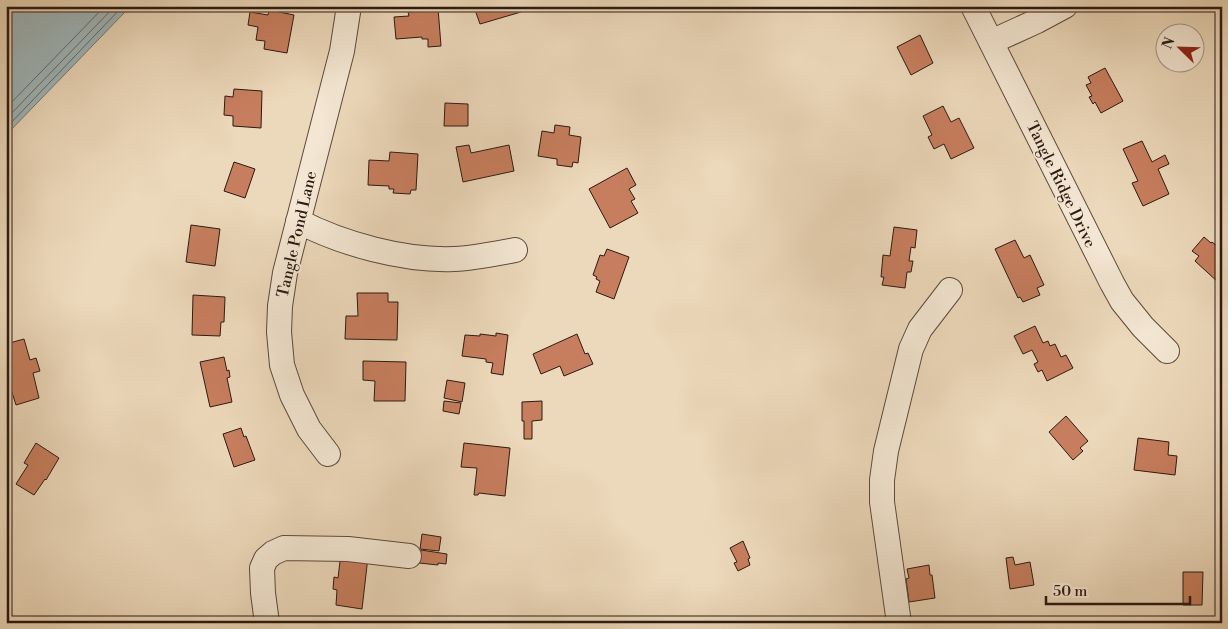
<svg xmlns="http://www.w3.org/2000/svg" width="1228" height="629" font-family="'Libre Bodoni',serif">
  <rect width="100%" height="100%" fill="#ecd8ba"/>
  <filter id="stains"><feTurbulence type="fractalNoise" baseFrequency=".004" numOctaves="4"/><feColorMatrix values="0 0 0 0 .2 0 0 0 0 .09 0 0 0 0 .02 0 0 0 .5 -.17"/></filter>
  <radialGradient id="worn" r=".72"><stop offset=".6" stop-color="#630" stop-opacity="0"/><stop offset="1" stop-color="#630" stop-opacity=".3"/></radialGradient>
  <!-- water -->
  <path fill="#9fb7bb" stroke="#717877" d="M6 6H128L126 11 6 135Z"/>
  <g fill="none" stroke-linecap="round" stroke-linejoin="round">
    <!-- shore -->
    <path stroke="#656866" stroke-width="1" d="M6 108 105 6
      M6 119 115 6
      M6 128 123 6"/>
  </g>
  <!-- building -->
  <path fill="#c77e5e" stroke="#2b1a12" d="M421 6H431V9L438 8 441 46 428 47V39H422V37L396 39 394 17 409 16 408 12 421 11Z
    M476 6H520L521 12 480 24 474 7Z
    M269 10 294 15 287 53 264 49 265 41 256 40 258 27 248 25 250 12 268 15Z
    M920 35 933 63 911 75 897 47Z
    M1105 68 1123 101 1101 113 1095 102 1093 104 1089 97 1092 96 1086 85 1091 83 1088 77Z
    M234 89 262 91 261 128 233 126V116L224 115 225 96 233 97Z
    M445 103 468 104V126H444Z
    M943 106 951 122 959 118 974 148 951 159 944 144 934 149 928 137 932 135 923 116Z
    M555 125 570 127 569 135 581 137 578 163 573 162 572 167 557 165V159L538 156 542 131 554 133Z
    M1142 141 1152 162 1165 155 1169 164 1158 169 1169 194 1143 206 1132 183 1138 181 1123 149Z
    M469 145 471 153 509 145 514 171 463 182 456 147Z
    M390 152 418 154 416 190H411L410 194 393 193 394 189H389V186L368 185 369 160 389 161Z
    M234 162 255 169 245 198 224 191Z
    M627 168 636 185 629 189 635 199 631 201 638 213 610 228 589 189Z
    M191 225 220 229 215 266 186 262Z
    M894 227 917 230 915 248 911 247 909 261H913L911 272H907L905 288 882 285 884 277H881L883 255 890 256Z
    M1204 237 1211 243 1212 242 1222 250V280L1219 283 1195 261 1199 256 1192 251Z
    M1015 240 1024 258 1030 255 1044 285 1037 288 1040 295 1023 302 1020 297 1018 298 995 249Z
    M607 249 629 257 614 299 596 292 600 281 596 279 597 277 593 275 600 255 604 256Z
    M357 293H388V302H398L397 340 345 339 346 316H358Z
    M193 295 225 297 224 322H221L220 336 192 335Z
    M1035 326 1043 343 1048 341 1050 346 1055 344 1061 357 1066 355 1073 368 1047 381 1042 370 1038 372 1034 364 1038 362 1032 350 1023 354 1014 336Z
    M496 333 508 335 503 375 491 373 493 363 486 362V359L462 356 465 335 480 336V334L496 336Z
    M577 334 585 354 588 353 593 364 564 376 560 366 541 374 533 354Z
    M24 339 30 360 36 358 40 371 33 373 39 398 16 405 9 383 6 384V344Z
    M224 357 227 371 229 370 230 377 227 378 232 402 210 407 200 362Z
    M363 361 406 362 405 401H374L375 381 363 380Z
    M447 380 465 383 462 402 444 398Z
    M444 401 461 403 459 414 443 411Z
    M542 401V420L532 421V439H524V421H522V402Z
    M1066 416 1088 441 1080 448 1083 451 1073 460 1049 432Z
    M241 428 244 437 246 436 255 460 234 467 223 434Z
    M1138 438 1169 442 1168 455 1177 456 1175 475 1134 470Z
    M36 443 59 458 46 480 45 479 34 495 16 484 28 465 24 463Z
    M464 443 510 448 505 496 479 493 478 495H474L477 468 461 467Z
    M422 534 441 537 439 551 420 549Z
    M743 541 750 558 748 559 750 565 738 571 734 563 737 562 730 548Z
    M421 550 447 554 446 564 438 563V565L419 563Z
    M341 553 368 557 362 609 336 605 337 590 333 589 334 577 338 578Z
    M1013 557 1015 565 1030 562 1034 585 1010 589 1006 558Z
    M929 565 930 575H932L935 598 909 602 906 579 909 578 907 569Z
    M1183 572H1203L1202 605H1183Z"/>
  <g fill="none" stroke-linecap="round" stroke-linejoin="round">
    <!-- minor casing -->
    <g stroke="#5b4a3c" stroke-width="26">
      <path id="minor" d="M973 6 1112 283 1122 301 1143 327 1167 351
        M991 42 1037 21 1065 6
        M298 221C342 244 404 261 454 259 475 258 495 254 515 250
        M328 454 309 429 292 395 282 365 279 332 280 306 285 273 342 51 349 6
        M267 623 263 593 262 568 266 559 273 553 284 548 348 549 409 556
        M899 623 882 502V480L886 451 911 349 920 329 950 290"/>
    </g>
    <!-- minor -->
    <use href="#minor" stroke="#f3e6d2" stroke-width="24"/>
  </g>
  <g text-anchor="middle" stroke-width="4" stroke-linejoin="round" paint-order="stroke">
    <!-- street labels -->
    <g font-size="16" fill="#2b1a12" stroke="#f3e6d2">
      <text transform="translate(1062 184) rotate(64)" y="6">Tangle Ridge Drive</text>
      <text transform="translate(296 234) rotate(-77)" y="6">Tangle Pond Lane</text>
    </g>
  </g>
  <!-- margin -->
  <rect width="1228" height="629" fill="none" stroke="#ecd8ba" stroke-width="25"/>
  <rect x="8" y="8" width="1213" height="614" fill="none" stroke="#2b1a12" stroke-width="2.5"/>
  <rect x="12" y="12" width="1203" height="604" fill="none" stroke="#2b1a12"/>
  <!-- north arrow -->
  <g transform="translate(1180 48) rotate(293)"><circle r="24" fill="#f3e6d2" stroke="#a39485"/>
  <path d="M0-4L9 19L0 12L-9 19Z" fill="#8f2418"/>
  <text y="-8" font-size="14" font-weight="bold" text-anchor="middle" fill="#2b1a12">N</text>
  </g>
  <!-- scale -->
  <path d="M1046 596v8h144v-8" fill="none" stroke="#2b1a12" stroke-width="2.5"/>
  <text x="1053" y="596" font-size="15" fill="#2b1a12" stroke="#f3e6d2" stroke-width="4" paint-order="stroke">50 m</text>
  <rect width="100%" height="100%" filter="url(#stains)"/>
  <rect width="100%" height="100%" fill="url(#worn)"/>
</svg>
